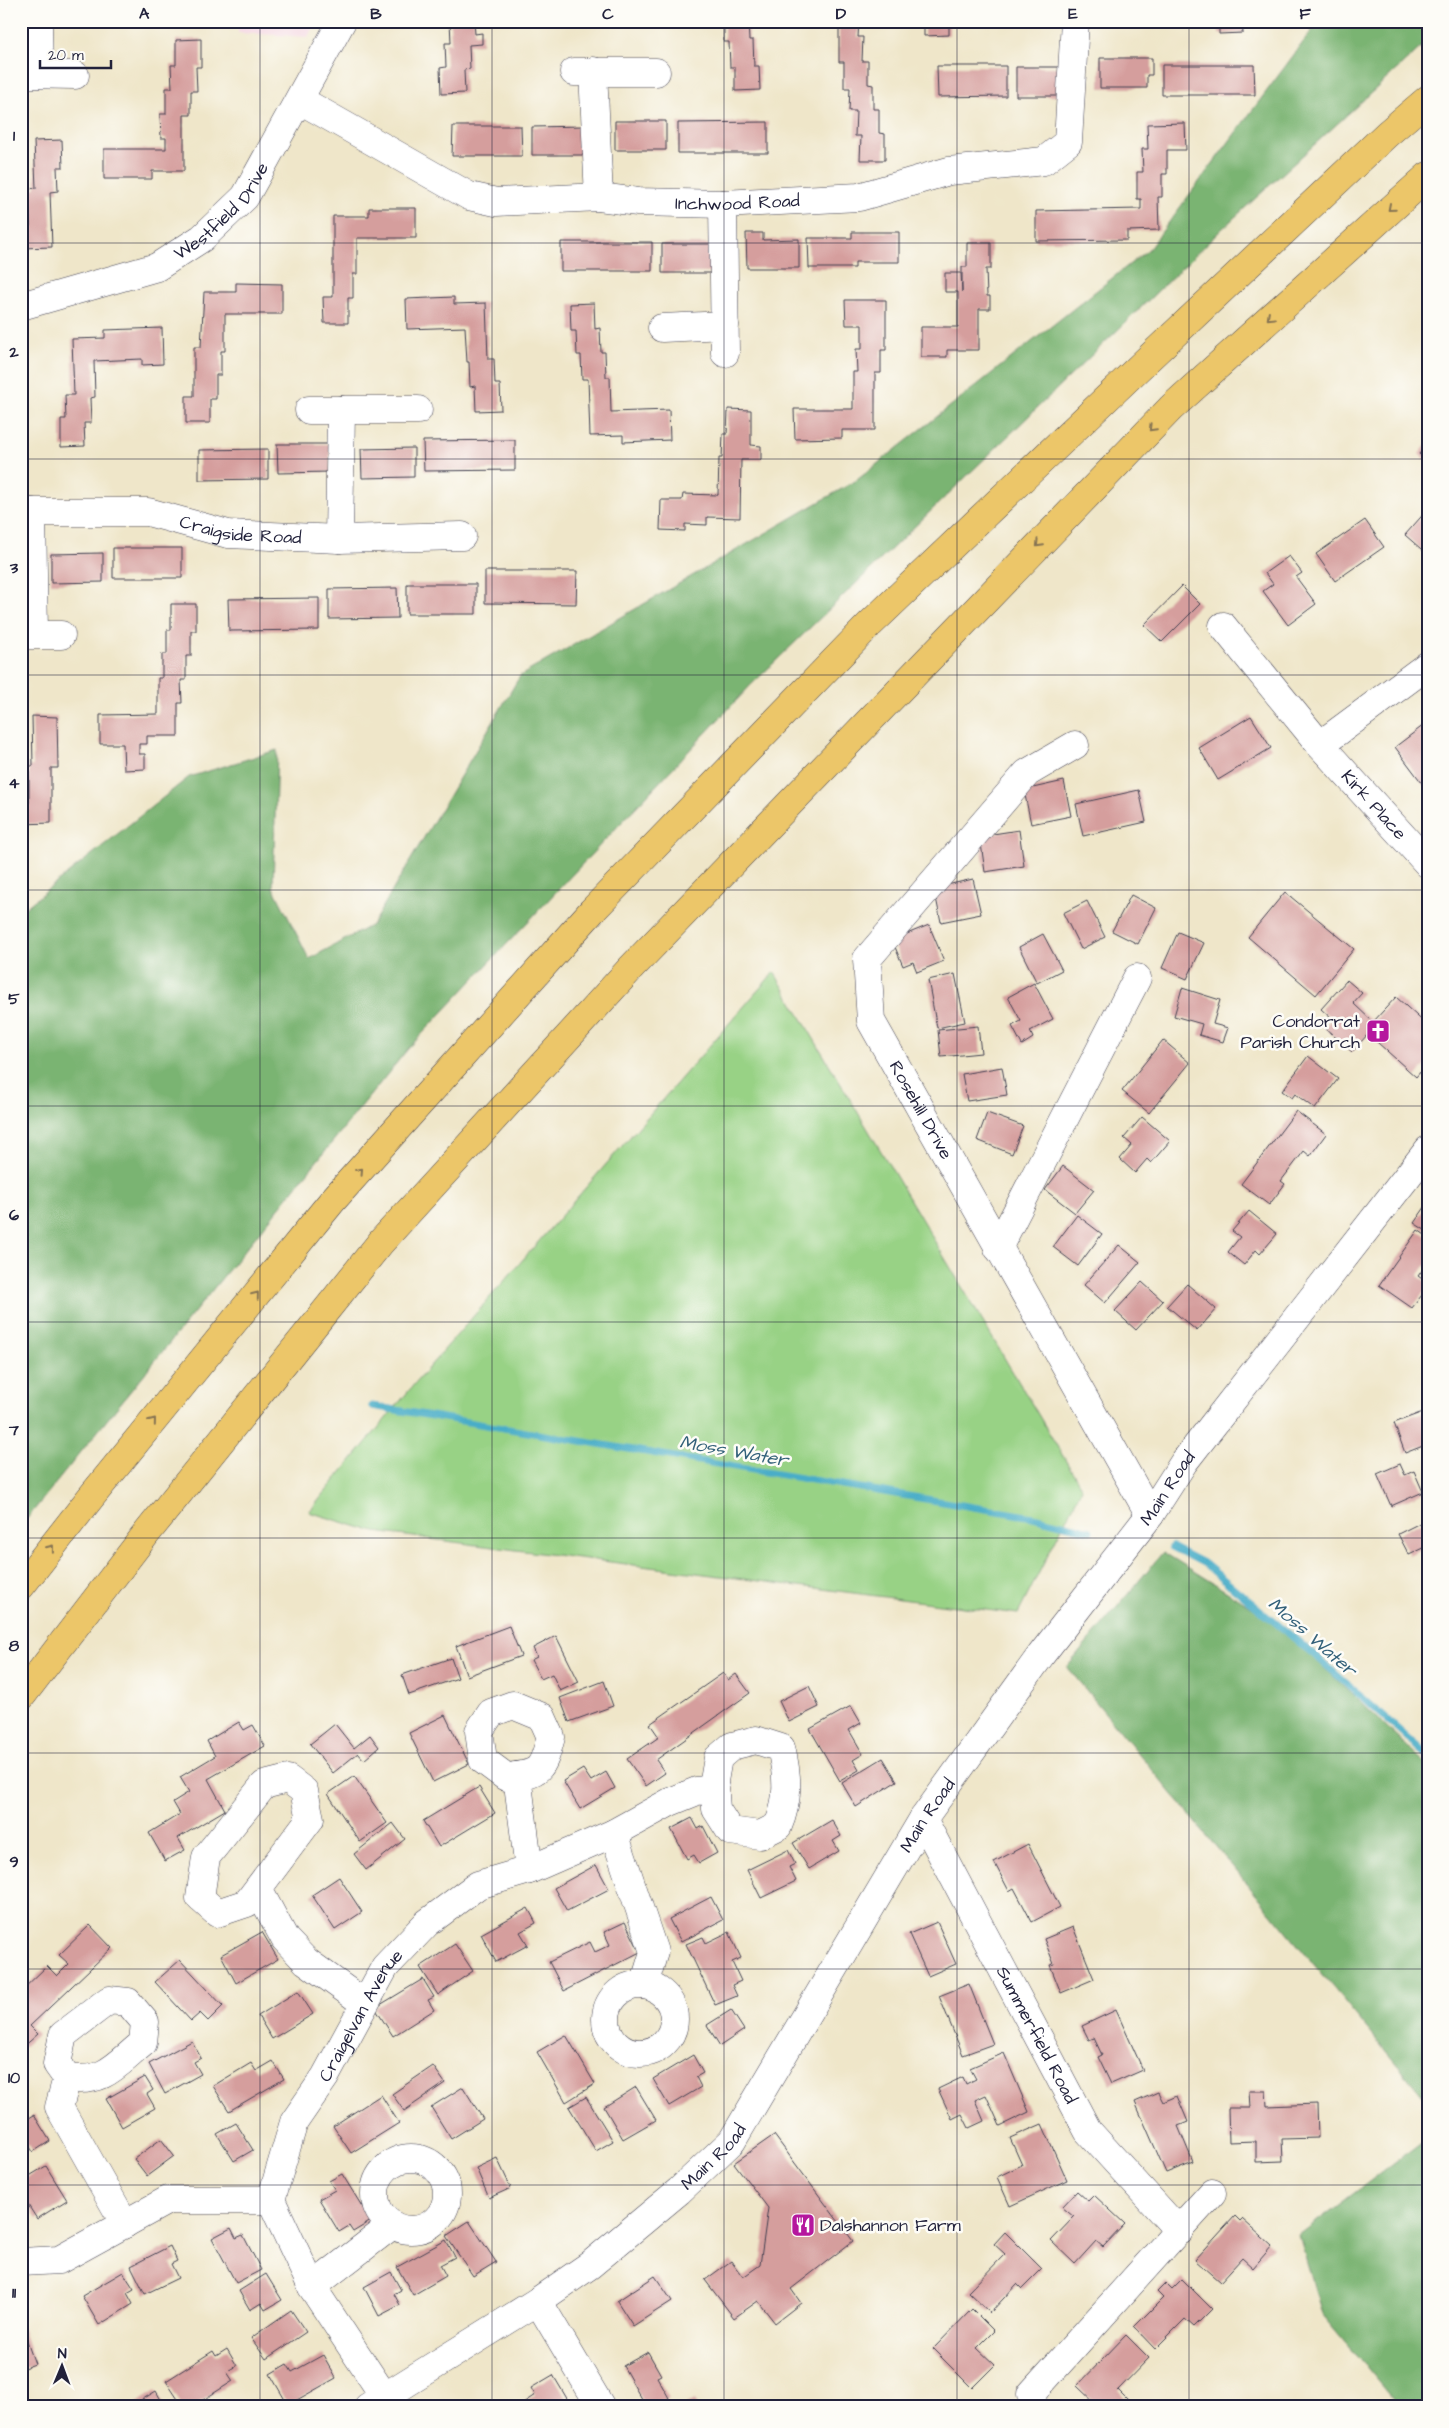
<svg xmlns="http://www.w3.org/2000/svg" width="1449" height="2428" font-family="'Architects Daughter',sans-serif">
  <rect width="100%" height="100%" fill="#fdfcf7"/>
  <filter id="ink" filterUnits="userSpaceOnUse"><feTurbulence type="fractalNoise" baseFrequency=".02" numOctaves="2"/><feDisplacementMap in="SourceGraphic" scale="10" xChannelSelector="R" yChannelSelector="G"/><feConvolveMatrix kernelMatrix="1 2 1 2 8 2 1 2 1" color-interpolation-filters="sRGB"/></filter>
  <filter id="wash" filterUnits="userSpaceOnUse"><feTurbulence type="fractalNoise" baseFrequency=".0096" numOctaves="4" result="noise"/><feDisplacementMap in="SourceGraphic" scale="20" xChannelSelector="R" yChannelSelector="G"/><feGaussianBlur stdDeviation="1.12" result="paint"/><feColorMatrix in="noise" values="0 0 0 0 0 0 0 0 0 0 0 0 0 0 0 0 0 1.4 0 .05"/><feComposite in="paint" operator="in"/></filter>
  <g filter="url(#wash)">
    <rect width="100%" height="100%" fill="#efe6c9"/>
    <!-- built -->
    <path fill="#f3cfdf" d="M238 21H316L308 37 238 33Z"/>
    <!-- green -->
    <path fill="#98d285" stroke="#5d7a60" d="M774 972 1082 1488 1018 1614 375 1532 309 1512 416 1382Z"/>
    <!-- forest -->
    <path fill="#7ab472" stroke="#4e6b56" d="M1319 21H1428V41L1223 228 750 686 407 1050 21 1526V911L189 777 277 750 273 887 309 959 372 925 520 676 857 480 1149 249Z
      M1163 1552 1277 1623 1428 1766V2102L1067 1667Z
      M1428 2137V2407H1400L1322 2314 1299 2235Z"/>
    <g fill="none" stroke-linecap="round" stroke-linejoin="round">
      <!-- stream -->
      <path stroke="#48adc8" stroke-width="7" d="M372 1406 1033 1517 1090 1531
        M1172 1547 1205 1564 1318 1658 1428 1756"/>
    </g>
    <g id="blocks">
      <!-- building -->
      <path fill="#d59e9d" d="M450 21H474L475 34 482 33V44L469 45 470 69 464 70 465 93 441 94 440 68 446 67 445 43H451Z
        M724 21H748L749 40H753L754 66H759L760 90 735 91V67H730L729 42H724Z
        M802 21H859L858 37H863L862 61H868V84L873 85V109H879V133L885 134V160H860L861 136H855L856 111H849L850 88H844V62H839V28L802 27Z
        M924 21H949V35L924 36Z
        M1219 21H1242L1243 33 1219 34Z
        M201 39V67H196L197 91H191V115H184V171H152V179H104V149H166V138H161L160 114H166V88H172L171 65H176V40Z
        M1100 58H1152V75H1147V88H1100Z
        M1162 65H1254L1255 95H1162Z
        M937 66H1006V96L938 97Z
        M1016 67H1068V96H1016Z
        M615 121H666V150H615Z
        M768 122V153H678V123Z
        M1185 123 1186 150H1167V174H1162V197H1158L1159 230 1127 231V240L1036 241V211L1141 209V199H1137V172H1143L1142 149H1148L1147 124Z
        M453 126H521L522 156H452Z
        M584 126V155H532V127Z
        M62 140 63 167H57L58 191 50 192 52 247 21 248V227L30 226 29 189 36 188 34 141Z
        M369 208H416V238H357V274H353V298H348V323H324L323 297H333V216H369Z
        M852 232H899V262H855V268H809L808 238H852Z
        M746 233H763V240L799 239V268H747Z
        M561 242H652V271H561Z
        M967 243H991V269H986L987 296H990V309H979V350H947V357H921V327H958V292H945V273H961L962 292V267H967Z
        M662 244H714V273H662Z
        M236 283 282 284V314H225V351H221V375H216V399H210V423H186V396H194V347H201L204 292H236Z
        M454 297V304L486 303 488 359H494L495 384H500L501 410 476 411 475 386 470 387 469 362H467L465 327 407 329 406 299Z
        M845 300H886V350H881V373H875V430H842V438L795 439 794 409H853V372H857L856 349H862V325H846Z
        M594 303 595 329 600 328 601 352H605L606 377H610L611 412 669 410 670 440 623 442V435L590 436 588 379H582L581 355H577L576 331H571L570 304Z
        M162 328 163 364 142 365V359L94 361 95 397 90 398 91 423H84L85 446 61 447V419H66L65 395H74L72 339 105 338V330Z
        M21 381H24V411H21Z
        M728 409 751 410V445L761 446V460H741L740 518 707 517V525L685 524V531L660 530 661 500H682L683 494 718 495 719 458H722L723 434H727Z
        M515 440V470L424 471 423 441Z
        M1428 443V462L1419 454Z
        M277 444H330V472L278 473Z
        M414 448V477L362 478 361 449Z
        M268 449V479L199 480V450Z
        M1428 509V555L1405 535Z
        M1365 520 1384 547 1335 581 1316 554Z
        M113 548H182V578H113Z
        M103 553V582L51 583V554Z
        M1289 556 1302 573 1296 577 1316 604 1288 625 1263 591 1273 584 1265 573Z
        M485 571H577L576 604 485 603Z
        M407 584H476V614H407Z
        M1182 586 1200 604 1162 642 1144 625Z
        M397 588 398 618 329 619V589Z
        M319 598V630L229 631 228 599Z
        M171 604H196V631H191V656H186V680H181L182 703H178V736H147V744H139V754H145V769L124 770 123 744H100V715L158 714V678H162V654H167V630H171Z
        M32 716 57 717 58 768H51V823L21 824V803H29V766H33Z
        M1251 716 1271 748 1218 780 1199 748Z
        M1424 725 1428 730V791L1395 747Z
        M1064 781 1071 816 1031 824 1024 790Z
        M1139 790 1146 822 1083 836 1076 804Z
        M1019 830 1024 866 985 872 980 836Z
        M973 879 981 914 941 922 934 888Z
        M1285 892 1354 949 1316 995 1248 937Z
        M1131 895 1156 908 1138 944 1112 931Z
        M1087 901 1105 937 1081 949 1063 913Z
        M929 925 944 961 917 972 913 962 903 966 892 940Z
        M1178 932 1204 943 1187 979 1162 968Z
        M1043 934 1062 970 1037 983 1019 947Z
        M955 974 965 1022 937 1028 928 980Z
        M1347 980 1362 993 1353 1003 1373 1022 1396 997 1428 1026V1067L1426 1065 1416 1077 1368 1034 1352 1052 1324 1027 1332 1019 1321 1009Z
        M1034 983 1053 1019 1030 1031 1033 1038 1022 1045 1012 1026 1021 1021 1008 997Z
        M1182 988 1220 1000 1213 1024 1228 1028 1223 1042 1199 1035 1202 1024 1174 1016Z
        M978 1026 981 1053 941 1057 938 1030Z
        M1163 1040 1190 1063 1149 1113 1122 1091Z
        M1308 1056 1338 1079 1315 1109 1295 1094 1292 1098 1282 1091Z
        M1002 1067 1007 1095 967 1101 962 1074Z
        M1296 1111 1326 1134 1310 1156 1304 1151 1281 1181 1285 1184 1269 1205 1241 1184Z
        M987 1113 1023 1126 1012 1154 977 1140Z
        M1142 1117 1170 1141 1151 1163 1147 1159 1135 1173 1120 1159 1132 1145 1124 1138Z
        M1063 1166 1094 1190 1075 1213 1045 1190Z
        M1428 1203V1232L1414 1223Z
        M1249 1211 1277 1234 1260 1254 1256 1250 1244 1265 1228 1252 1240 1237 1232 1231Z
        M1077 1215 1102 1234 1078 1266 1053 1247Z
        M1418 1230 1428 1237V1267L1426 1265 1418 1276 1428 1283V1287L1412 1308 1379 1285Z
        M1119 1245 1140 1262 1105 1303 1084 1285Z
        M1142 1282 1163 1301 1136 1330 1115 1311Z
        M1187 1284 1216 1309 1197 1331 1167 1306Z
        M1428 1410V1444L1405 1453 1394 1423Z
        M1400 1464 1405 1475 1414 1471 1423 1492 1391 1506 1377 1474Z
        M1428 1519V1546L1409 1555 1398 1534Z
        M509 1626 521 1656 467 1676 456 1646Z
        M556 1636 579 1682 560 1691 552 1674 541 1679 531 1660 537 1657 533 1648Z
        M451 1658 458 1678 409 1695 402 1675Z
        M723 1673 728 1680 736 1674 750 1693 656 1760 665 1773 646 1786 627 1759 659 1737 650 1724Z
        M604 1681 613 1706 569 1722 560 1698Z
        M809 1686 819 1707 789 1722 779 1701Z
        M851 1706 861 1723 849 1730 863 1754 853 1760 859 1770 840 1781 810 1729Z
        M445 1715 469 1764 433 1782 409 1733Z
        M239 1722 244 1730 253 1725 265 1746 208 1779 225 1810 178 1838 185 1850 165 1861 149 1833 180 1814 173 1802 189 1792 180 1777 215 1756 207 1741Z
        M335 1724 354 1748 370 1735 379 1747 364 1760 358 1753 333 1773 310 1744Z
        M883 1758 897 1781 856 1807 842 1783Z
        M583 1769 591 1781 606 1772 615 1788 580 1809 563 1781Z
        M354 1776 387 1823 360 1842 328 1794Z
        M479 1787 495 1813 439 1847 423 1821Z
        M692 1818 698 1829 703 1826 717 1853 699 1863 694 1855 687 1859 671 1829Z
        M832 1820 841 1836 833 1841 839 1851 809 1869 793 1843Z
        M393 1823 405 1839 366 1870 354 1854Z
        M1028 1844 1060 1907 1032 1922 1014 1888 1009 1891 994 1862Z
        M788 1850 795 1864 789 1867 796 1881 761 1898 747 1870Z
        M596 1865 609 1889 567 1911 554 1888Z
        M339 1877 362 1912 335 1930 312 1895Z
        M711 1897 723 1920 681 1942 669 1919Z
        M528 1908 536 1923 520 1932 528 1945 496 1962 481 1934Z
        M625 1922 640 1952 564 1991 549 1962 590 1942 595 1952 610 1945 604 1932Z
        M937 1922 956 1964 928 1976 909 1934Z
        M90 1925 112 1948 30 2026 38 2034 21 2049V1991L47 1966 57 1976 69 1964 59 1955Z
        M1073 1927 1094 1979 1061 1993 1050 1965 1054 1964 1044 1939Z
        M262 1932 278 1959 236 1983 221 1955Z
        M729 1932 741 1958 732 1962 741 1981 732 1985 737 1996 715 2005 686 1944 703 1937 706 1943Z
        M455 1944 473 1971 438 1995 420 1967Z
        M180 1960 223 2006 208 2021 200 2013 191 2021 155 1982Z
        M423 1979 434 1997 428 2000 434 2010 393 2036 375 2008Z
        M969 1984 993 2044 963 2055 939 1996Z
        M298 1991 313 2014 272 2039 258 2016Z
        M731 2010 744 2030 720 2046 707 2025Z
        M1116 2010 1143 2070 1111 2084 1098 2057 1102 2055 1094 2038 1089 2040 1082 2026Z
        M566 2035 595 2084 566 2102 537 2052Z
        M192 2041 201 2058 194 2062 201 2074 165 2094 149 2064Z
        M1004 2053 1029 2112 1000 2126 986 2095 975 2100 984 2121 969 2128 962 2114 952 2119 938 2089 963 2077 966 2084 976 2079 970 2068Z
        M693 2055 703 2073 696 2077 701 2087 669 2106 653 2079Z
        M273 2061 284 2079 229 2111 213 2086 251 2063 256 2071Z
        M433 2066 445 2083 404 2111 392 2094Z
        M145 2077 153 2090 147 2094 155 2108 122 2127 106 2099Z
        M463 2087 483 2119 451 2139 431 2107Z
        M636 2087 656 2120 623 2139 604 2107Z
        M1249 2091H1266L1267 2106 1317 2104 1318 2138 1282 2139 1283 2161 1256 2162V2141L1229 2142 1228 2108H1250Z
        M1158 2092 1163 2102 1177 2096 1188 2122 1178 2126 1193 2162 1166 2173 1135 2102Z
        M381 2095 399 2123 351 2153 333 2126Z
        M586 2097 613 2141 596 2151 569 2107Z
        M34 2115 50 2141 33 2152 29 2145 21 2149V2123Z
        M236 2123 253 2150 234 2161 217 2134Z
        M1042 2124 1067 2180 1010 2206 997 2177 1022 2165 1010 2138Z
        M774 2135 853 2241 791 2289 801 2303 775 2323 758 2301 734 2318 705 2280 731 2261 743 2277 760 2265 768 2208 734 2163Z
        M161 2139 174 2156 147 2176 134 2159Z
        M497 2158 511 2188 489 2198 476 2168Z
        M46 2166 67 2200 37 2219 21 2194V2181Z
        M342 2174 371 2221 353 2232 349 2226 339 2232 319 2199 335 2190 329 2181Z
        M1077 2191 1088 2201 1094 2195 1125 2224 1103 2247 1096 2241 1075 2264 1051 2241 1074 2217 1062 2207Z
        M1235 2216 1240 2221 1242 2219 1272 2246 1253 2268 1242 2258 1220 2282 1195 2260Z
        M469 2221 496 2262 473 2276 446 2236Z
        M231 2228 236 2238 243 2235 261 2270 236 2283 212 2238Z
        M1005 2232 1042 2269 1022 2289 1017 2284 990 2313 968 2292 1005 2254 994 2244Z
        M446 2240 455 2257 440 2265 446 2276 413 2295 397 2267Z
        M170 2246 177 2261 171 2264 178 2278 145 2294 131 2266Z
        M123 2272 134 2289 127 2293 133 2304 99 2325 82 2296Z
        M391 2272 401 2290 394 2294 400 2305 379 2316 364 2287Z
        M266 2274 282 2300 265 2310 261 2303 250 2310 239 2291Z
        M655 2276 672 2301 633 2326 617 2301Z
        M1182 2279 1212 2309 1194 2327 1185 2319 1155 2349 1134 2327 1163 2298 1157 2292 1166 2283 1172 2289Z
        M972 2309 994 2331 977 2348 995 2365 972 2388 933 2349Z
        M291 2310 306 2332 266 2359 251 2338Z
        M21 2325 35 2364 21 2369Z
        M1126 2335 1149 2358 1118 2390 1129 2401 1124 2407H1099L1077 2386Z
        M227 2349 237 2366 227 2372 233 2381 192 2407H183L166 2381 213 2351 216 2356Z
        M648 2352 661 2375 657 2377 669 2398 654 2407H646L623 2366Z
        M323 2355 336 2378 288 2405 270 2374 287 2364 292 2372Z
        M553 2375 572 2407H525L523 2403 535 2395 531 2388Z
        M156 2391 165 2407H130Z
        M694 2400 697 2407H681Z"/>
    </g>
  </g>
  <g filter="url(#ink)">
    <use href="#blocks" fill-opacity="0" stroke="#413f50" stroke-width="1"/>
    <g fill="none" stroke-linecap="round" stroke-linejoin="round">
      <!-- minor casing -->
      <g stroke="#413f50" stroke-width="29">
        <g id="minor">
          <path d="M38 21 39 74"/>
          <path d="M593 71 599 197"/>
          <path d="M574 72H656"/>
          <path d="M21 74 75 75"/>
          <path id="s1" d="M300 100 469 196 496 202 599 197 638 202 723 204 859 197 949 171 1044 161 1068 142 1075 21"/>
          <path d="M723 204 725 353"/>
          <path id="s2" d="M21 306 157 267 202 238 245 197 342 21"/>
          <path d="M662 328 725 325"/>
          <path d="M309 410H418"/>
          <path id="s3" d="M21 512H148L228 534 339 539 462 536"/>
          <path d="M32 512 34 634"/>
          <path d="M339 539 341 410"/>
          <path id="s4" d="M1223 626 1320 745 1428 864"/>
          <path d="M21 635H61"/>
          <path id="s5" d="M1075 745 1027 773 867 959 871 1021 1150 1515"/>
          <path d="M1320 745 1428 665"/>
          <path d="M998 1248 1137 978"/>
          <path d="M513 1705 542 1717 551 1737C542 1770 541 1774 506 1777L483 1760 479 1731 491 1713Z"/>
          <path d="M756 1740 781 1748C788 1776 789 1800 778 1826L760 1835 730 1831 716 1809 714 1781 718 1758 732 1746Z"/>
          <path d="M517 1776 529 1870"/>
          <path d="M288 1779 304 1791 310 1819 247 1903 217 1913 200 1898 206 1857 264 1785Z"/>
          <path id="s6" d="M923 1819 1088 2131 1179 2231"/>
          <path d="M614 1833 654 1952 644 1985"/>
          <path d="M258 1889 285 1939 306 1961 364 2003"/>
          <circle cx="640" cy="2019" r="34"/>
          <path d="M109 2000 128 2002 145 2022 143 2043C116 2065 104 2084 67 2078L57 2064 63 2035Z"/>
          <path d="M67 2078 59 2107 125 2224"/>
          <circle cx="411" cy="2194" r="36"/>
          <path d="M21 2262 59 2260 168 2200H271"/>
          <path d="M312 2287 391 2226"/>
          <path d="M538 2301 601 2407"/>
          <path d="M1031 2394 1212 2193"/>
          <path id="s7" d="M384 2396 312 2287 271 2200 294 2122 325 2077 385 1967 427 1923 478 1885 529 1870 614 1833 670 1802 697 1791 715 1789"/>
          <path id="s8" d="M368 2407 538 2301 590 2265 679 2191 732 2141 923 1819 1041 1655 1150 1515 1184 1462 1428 1150"/>
        </g>
      </g>
      <!-- highway casing -->
      <g stroke="#413f50" stroke-width="29">
        <path id="highway" d="M21 1586 91 1497 333 1200 592 911 868 626 1150 357 1387 134 1428 99
          M21 1697 146 1534 381 1242 631 968 1171 408 1428 176"/>
      </g>
      <!-- minor -->
      <use href="#minor" stroke="#fff" stroke-width="28"/>
      <!-- highway -->
      <use href="#highway" stroke="#ecc669" stroke-width="28"/>
    </g>
    <!-- one-way arrows -->
    <defs><path id="oneway-chevron" d="M-2-3.5L2.5 0L-2 3.5" fill="none" stroke-width="1.6" stroke-linecap="round" stroke-linejoin="round" transform="scale(1.25)"/></defs>
    <g stroke="#877452">
      <use href="#oneway-chevron" transform="translate(1391 208) rotate(139)"/>
      <use href="#oneway-chevron" transform="translate(1270 317) rotate(137)"/>
      <use href="#oneway-chevron" transform="translate(1152 428) rotate(134)"/>
      <use href="#oneway-chevron" transform="translate(1039 544) rotate(134)"/>
      <use href="#oneway-chevron" transform="translate(360 1171) rotate(-48)"/>
      <use href="#oneway-chevron" transform="translate(256 1295) rotate(-51)"/>
      <use href="#oneway-chevron" transform="translate(153 1421) rotate(-51)"/>
      <use href="#oneway-chevron" transform="translate(51 1548) rotate(-52)"/>
    </g>
  </g>
  <!-- grid -->
  <path fill="none" stroke="#22223b" stroke-width="1" stroke-opacity="0.55" d="M260 21V2407M492 21V2407M724 21V2407M957 21V2407M1189 21V2407M21 243H1428M21 459H1428M21 675H1428M21 890H1428M21 1106H1428M21 1322H1428M21 1538H1428M21 1753H1428M21 1969H1428M21 2185H1428"/>
  <!-- icons -->
  <defs>
    <g id="church-square" transform="scale(1.25)"><rect x="-9" y="-9" width="18" height="18" rx="4" fill="#b5179e" stroke="#fdfcf7"/><path d="M-1.2-6h2.4v3.5h3.3v2.4h-3.3V6h-2.4V-.1h-3.3v-2.4h3.3Z" fill="#fff"/></g>
    <g id="restaurant-square" transform="scale(1.25)"><rect x="-9" y="-9" width="18" height="18" rx="4" fill="#b5179e" stroke="#fdfcf7"/><path d="M-5-6h1v4h1v-4h1v4h1v-4h1v5L-1.5 .5V6h-2V.5L-5-1ZM5-6V6H3V1.5H1.5Q1.5-4 5-6Z" fill="#fff"/></g>
  </defs>
  <g fill-rule="evenodd">
    <use href="#church-square" x="1378" y="1031"/>
    <use href="#restaurant-square" x="803" y="2225"/>
  </g>
  <g text-anchor="middle" stroke-width="5" stroke-linejoin="round" paint-order="stroke">
    <!-- street labels -->
    <g font-size="18" fill="#22223b" stroke="#fdfcf7">
      <text dy="6" stroke="none"><textPath href="#s1" startOffset="464">Inchwood Road</textPath></text>
      <text dy="6" stroke="none"><textPath href="#s2" startOffset="228">Westfield Drive</textPath></text>
      <text dy="6" stroke="none"><textPath href="#s3" startOffset="222">Craigside Road</textPath></text>
      <text dy="6" stroke="none"><textPath href="#s4" startOffset="234">Kirk Place</textPath></text>
      <text dy="6" stroke="none"><textPath href="#s5" startOffset="465">Rosehill Drive</textPath></text>
      <text dy="6" stroke="none"><textPath href="#s8" startOffset="1238">Main Road</textPath></text>
      <text dy="6" stroke="none"><textPath href="#s8" startOffset="832">Main Road</textPath></text>
      <text dy="6" stroke="none"><textPath href="#s7" startOffset="434">Craigelvan Avenue</textPath></text>
      <text dy="6" stroke="none"><textPath href="#s6" startOffset="244">Summerfield Road</textPath></text>
      <text dy="6" stroke="none"><textPath href="#s8" startOffset="428">Main Road</textPath></text>
    </g>
    <!-- poi labels -->
    <g font-size="18" fill="#22223b" stroke="#fdfcf7" text-anchor="end">
      <text x="1360" y="1027">Condorrat<tspan x="1360" dy="21">Parish Church</tspan></text>
      <text x="820" y="2231" text-anchor="start">Dalshannon Farm</text>
    </g>
    <!-- water labels -->
    <g font-size="19" font-style="italic" fill="#33617a" stroke="#fdfcf7">
      <text transform="translate(734 1450) rotate(10)" y="7">Moss Water</text>
      <text transform="translate(1313 1636) rotate(41)" y="7">Moss Water</text>
    </g>
  </g>
  <!-- margin -->
  <rect width="1449" height="2428" fill="none" stroke="#fdfcf7" stroke-width="55"/>
  <!-- north arrow -->
  <g transform="translate(62 2366) rotate(1)" stroke="#fdfcf7" stroke-width="4" paint-order="stroke">
  <path d="M0-4L9 19L0 12L-9 19Z" fill="#22223b"/>
  <text y="-8" font-size="14" font-weight="bold" text-anchor="middle" fill="#22223b">N</text>
  </g>
  <!-- scale -->
  <path d="M40 60v8h71v-8" fill="none" stroke="#22223b" stroke-width="2.5"/>
  <text x="48" y="60" font-size="15" fill="#22223b" stroke="#fdfcf7" stroke-width="4" paint-order="stroke">20 m</text>
  <rect x="28" y="28" width="1394" height="2372" fill="none" stroke="#22223b" stroke-width="2"/>
  <g font-size="16" text-anchor="middle" font-weight="bold" fill="#22223b">
    <text x="144" y="19">A</text>
    <text x="376" y="19">B</text>
    <text x="608" y="19">C</text>
    <text x="841" y="19">D</text>
    <text x="1073" y="19">E</text>
    <text x="1305" y="19">F</text>
    <text x="14" y="141">1</text>
    <text x="14" y="357">2</text>
    <text x="14" y="573">3</text>
    <text x="14" y="788">4</text>
    <text x="14" y="1004">5</text>
    <text x="14" y="1220">6</text>
    <text x="14" y="1435">7</text>
    <text x="14" y="1651">8</text>
    <text x="14" y="1867">9</text>
    <text x="14" y="2083">10</text>
    <text x="14" y="2298">11</text>
  </g>
</svg>
